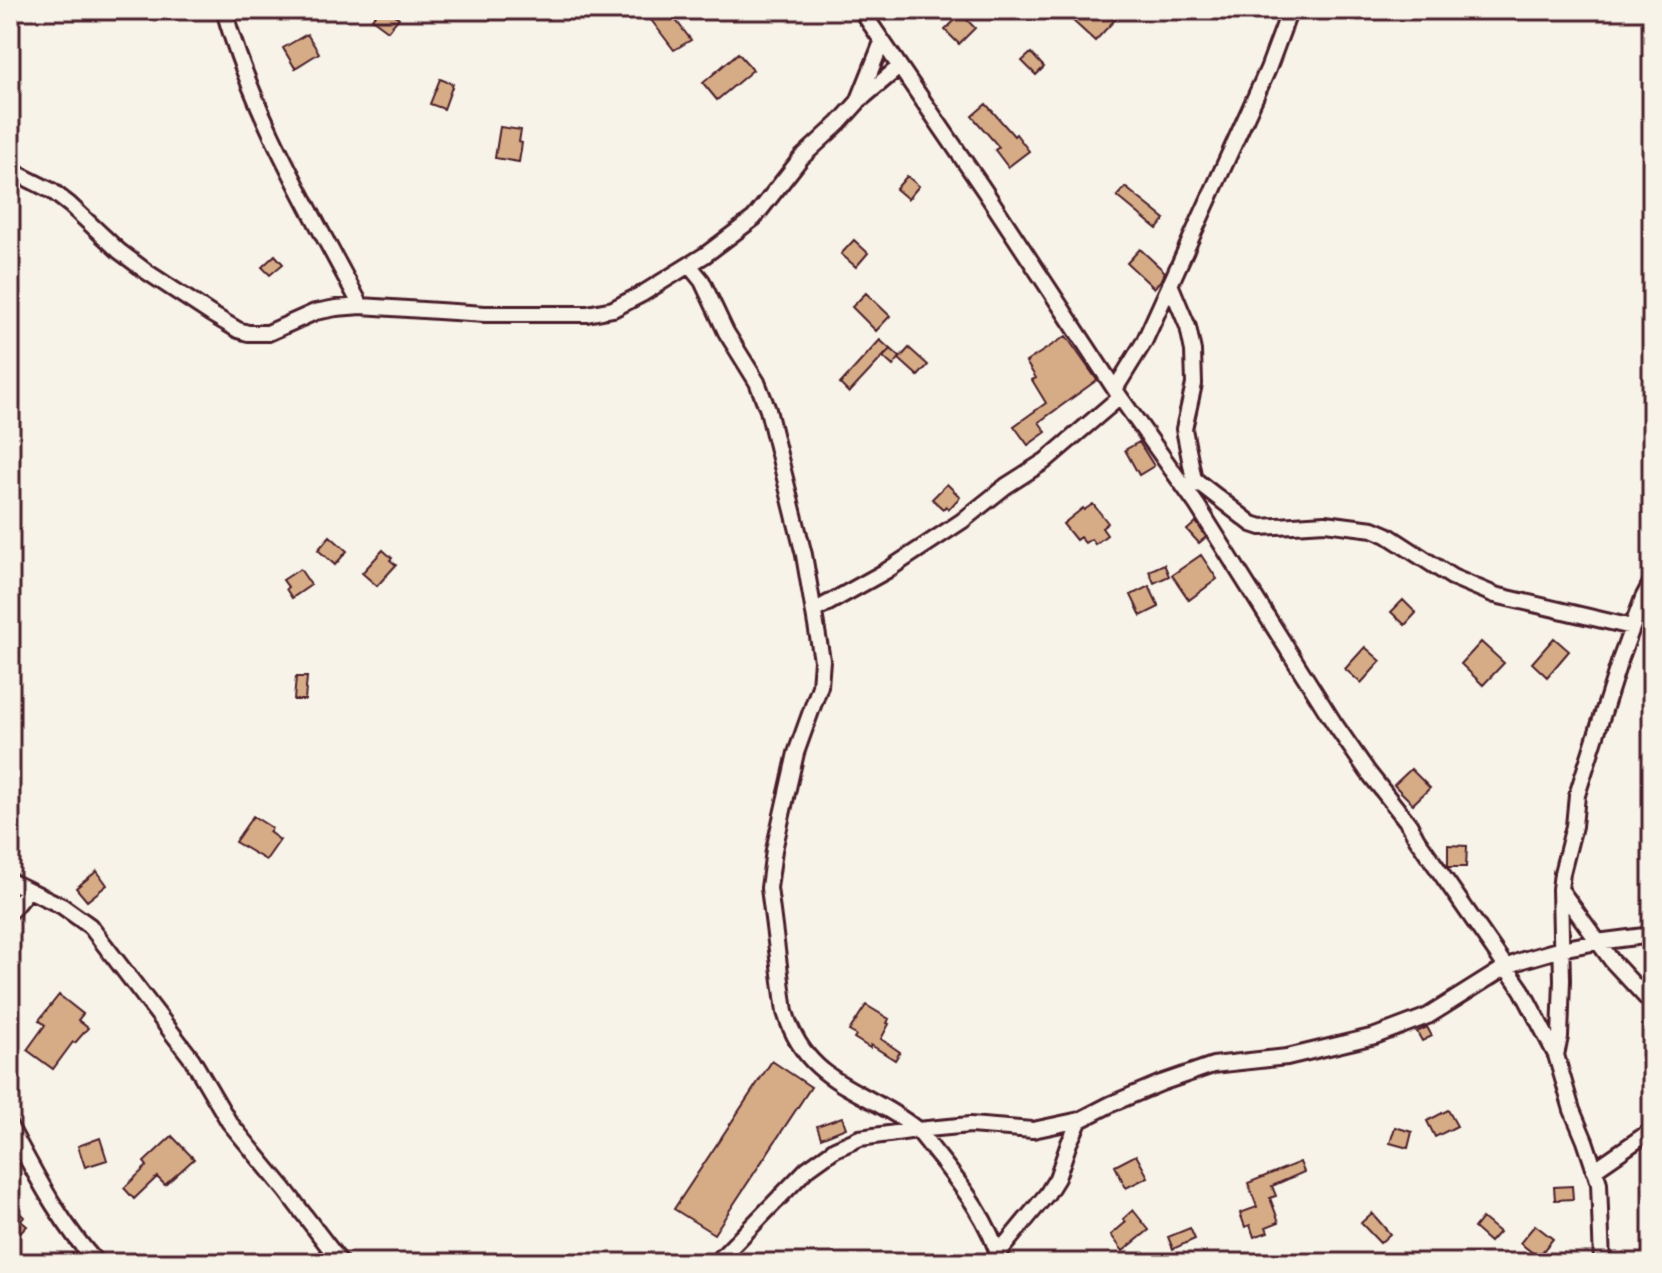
<svg xmlns="http://www.w3.org/2000/svg" width="1662" height="1273" font-family="'Balsamiq Sans',sans-serif">
  <rect width="100%" height="100%" fill="#f7f3e8"/>
  <filter id="ink" filterUnits="userSpaceOnUse"><feTurbulence type="fractalNoise" baseFrequency=".0125" numOctaves="2"/><feDisplacementMap in="SourceGraphic" scale="16" xChannelSelector="R" yChannelSelector="G"/><feConvolveMatrix kernelMatrix="1 2 1 2 8 2 1 2 1" color-interpolation-filters="sRGB"/></filter>
  <g filter="url(#ink)">
    <!-- building -->
    <path fill="#d6ac87" stroke="#4a1f2b" stroke-width="2" d="M379 10H388L399 18 388 31 372 19Z
      M655 10H668L691 40 674 50 648 16Z
      M1082 10H1124L1095 41 1072 20Z
      M961 14 975 28 959 44 945 30Z
      M307 34 319 53 295 68 283 48Z
      M738 53 753 70 717 100 703 83Z
      M1031 53 1044 67 1036 75 1022 61Z
      M440 79 453 84 444 109 430 104Z
      M986 104 1014 136 1016 134 1029 151 1008 167 995 150 999 147 972 116Z
      M500 127 521 130 519 142 522 143 519 162 495 158Z
      M907 176 919 186 908 199 896 189Z
      M1125 187 1165 219 1157 229 1117 196Z
      M854 240 868 253 856 267 841 254Z
      M1140 249 1165 272 1161 280 1154 288 1127 263Z
      M275 255 283 264 270 275 262 267Z
      M866 293 890 316 876 331 852 307Z
      M1066 336 1097 380 1039 422 1046 432 1028 445 1014 426 1046 403 1032 380 1036 378 1026 362Z
      M880 340 890 349 849 393 840 384Z
      M909 348 928 365 918 376 899 359Z
      M891 349 900 357 893 366 883 357Z
      M1139 442 1154 466 1139 475 1125 450Z
      M947 484 960 497 949 509 946 506 943 509 932 499Z
      M1093 504 1108 523 1102 528 1107 535 1095 544 1091 539 1085 543 1080 537 1076 540 1063 524 1083 508 1084 510Z
      M1196 522 1206 537 1199 543 1187 530Z
      M330 536 347 551 335 565 318 550Z
      M383 550 392 558 390 560 396 565 377 586 362 573Z
      M1201 555 1217 579 1189 600 1172 575Z
      M1164 564 1169 576 1154 583 1149 571Z
      M300 569 311 585 292 598 286 589 288 587 283 580Z
      M1149 586 1159 607 1141 616 1131 595Z
      M1403 600 1416 613 1405 625 1391 612Z
      M1554 638 1569 651 1547 677 1532 663Z
      M1481 642 1504 663 1483 685 1461 664Z
      M1365 647 1381 661 1361 683 1345 669Z
      M296 677H307L305 700H294Z
      M1411 769 1430 788 1413 804 1394 785Z
      M253 816 272 828 269 832 280 840 266 860 235 842Z
      M1448 845 1467 846 1466 867H1448Z
      M97 871 107 885 87 901 76 888Z
      M59 995 83 1014 78 1020 88 1028 75 1043 73 1042 53 1069 27 1050 45 1025 39 1020Z
      M866 1005 889 1019 887 1023 889 1024 881 1039 900 1052 895 1060 871 1045 870 1048 854 1038 856 1035 849 1031Z
      M1427 1027 1432 1036 1422 1041 1417 1032Z
      M772 1061 811 1087 714 1234 674 1209Z
      M1448 1110 1457 1126 1435 1137 1427 1121Z
      M842 1117 846 1128 821 1138 817 1126Z
      M1395 1127 1412 1132 1408 1148 1390 1143Z
      M172 1136 194 1159 165 1185 157 1177 134 1199 124 1188 147 1166 144 1162Z
      M100 1138 107 1160 85 1167 78 1146Z
      M1136 1155 1148 1177 1126 1188 1115 1166Z
      M1300 1162 1304 1172 1272 1186 1276 1196 1270 1198 1279 1222 1266 1227 1268 1232 1254 1237 1250 1225 1245 1227 1240 1213 1257 1207 1248 1183Z
      M1572 1186 1573 1199 1555 1200 1554 1187Z
      M10 1203 24 1217 21 1221 27 1226 10 1244Z
      M1133 1210 1149 1230 1123 1251 1111 1235 1126 1222 1123 1219Z
      M1372 1213 1390 1234 1380 1243 1361 1223Z
      M1482 1218 1499 1232 1490 1242 1474 1228Z
      M1535 1225 1553 1239 1538 1257 1520 1243Z
      M1190 1228 1195 1239 1173 1249 1168 1237Z"/>
    <g fill="none" stroke-linecap="round" stroke-linejoin="round">
      <!-- minor casing -->
      <g stroke="#4a1f2b" stroke-width="20">
        <path id="minor" d="M224 10C253 115 311 211 361 306
          M861 10 984 190 1120 397 1197 505 1334 723 1368 772 1409 824 1417 839 1522 990 1556 1055 1572 1110 1585 1141 1599 1183 1602 1263
          M861 99 899 67
          M10 170 52 191 70 205 119 251 147 272 211 314 238 330 248 333H268L315 312 336 308 361 306 485 314H587L613 309 642 294 705 255 754 218 801 158 839 123 858 102 882 42
          M689 265 702 281 726 332 757 382 768 410 804 555 822 660 820 686 796 753 774 850 769 888 785 1012C807 1085 863 1087 915 1128 924 1136 931 1148 939 1157 965 1190 989 1221 1001 1263
          M1170 284 1188 327 1193 351 1194 384 1184 429 1195 485
          M1115 389 1144 342 1268 69 1290 10
          M1194 479 1252 524 1261 527 1325 523 1373 529 1387 535 1452 577 1495 595 1632 627
          M814 611 886 571 962 521 1006 486 1045 461 1120 397
          M10 881 62 906 90 926 192 1059 229 1122 286 1191 341 1263
          M1560 889 1612 961 1652 1004
          M10 912 28 890
          M1556 1055 1560 1037 1562 980 1560 889 1562 873 1574 826 1577 795 1619 663 1643 598 1652 581
          M10 1127C36 1175 60 1223 97 1263
          M1594 1170 1652 1130
          M716 1263 807 1169 835 1149 860 1138 917 1130 970 1125 1033 1130 1080 1120 1111 1104 1161 1083 1213 1065 1287 1057 1375 1036 1428 1016 1506 967 1523 960 1561 949 1597 942 1652 935
          M990 1263 1047 1194 1057 1178 1069 1143 1080 1120"/>
      </g>
      <!-- minor -->
      <use href="#minor" stroke="#f7f3e8" stroke-width="14"/>
    </g>
  </g>
  <!-- margin -->
  <rect width="1662" height="1273" fill="none" stroke="#f7f3e8" stroke-width="40"/>
  <rect x="20" y="20" width="1622" height="1233" fill="none" stroke="#4a1f2b" stroke-width="3" filter="url(#ink)"/>
</svg>
